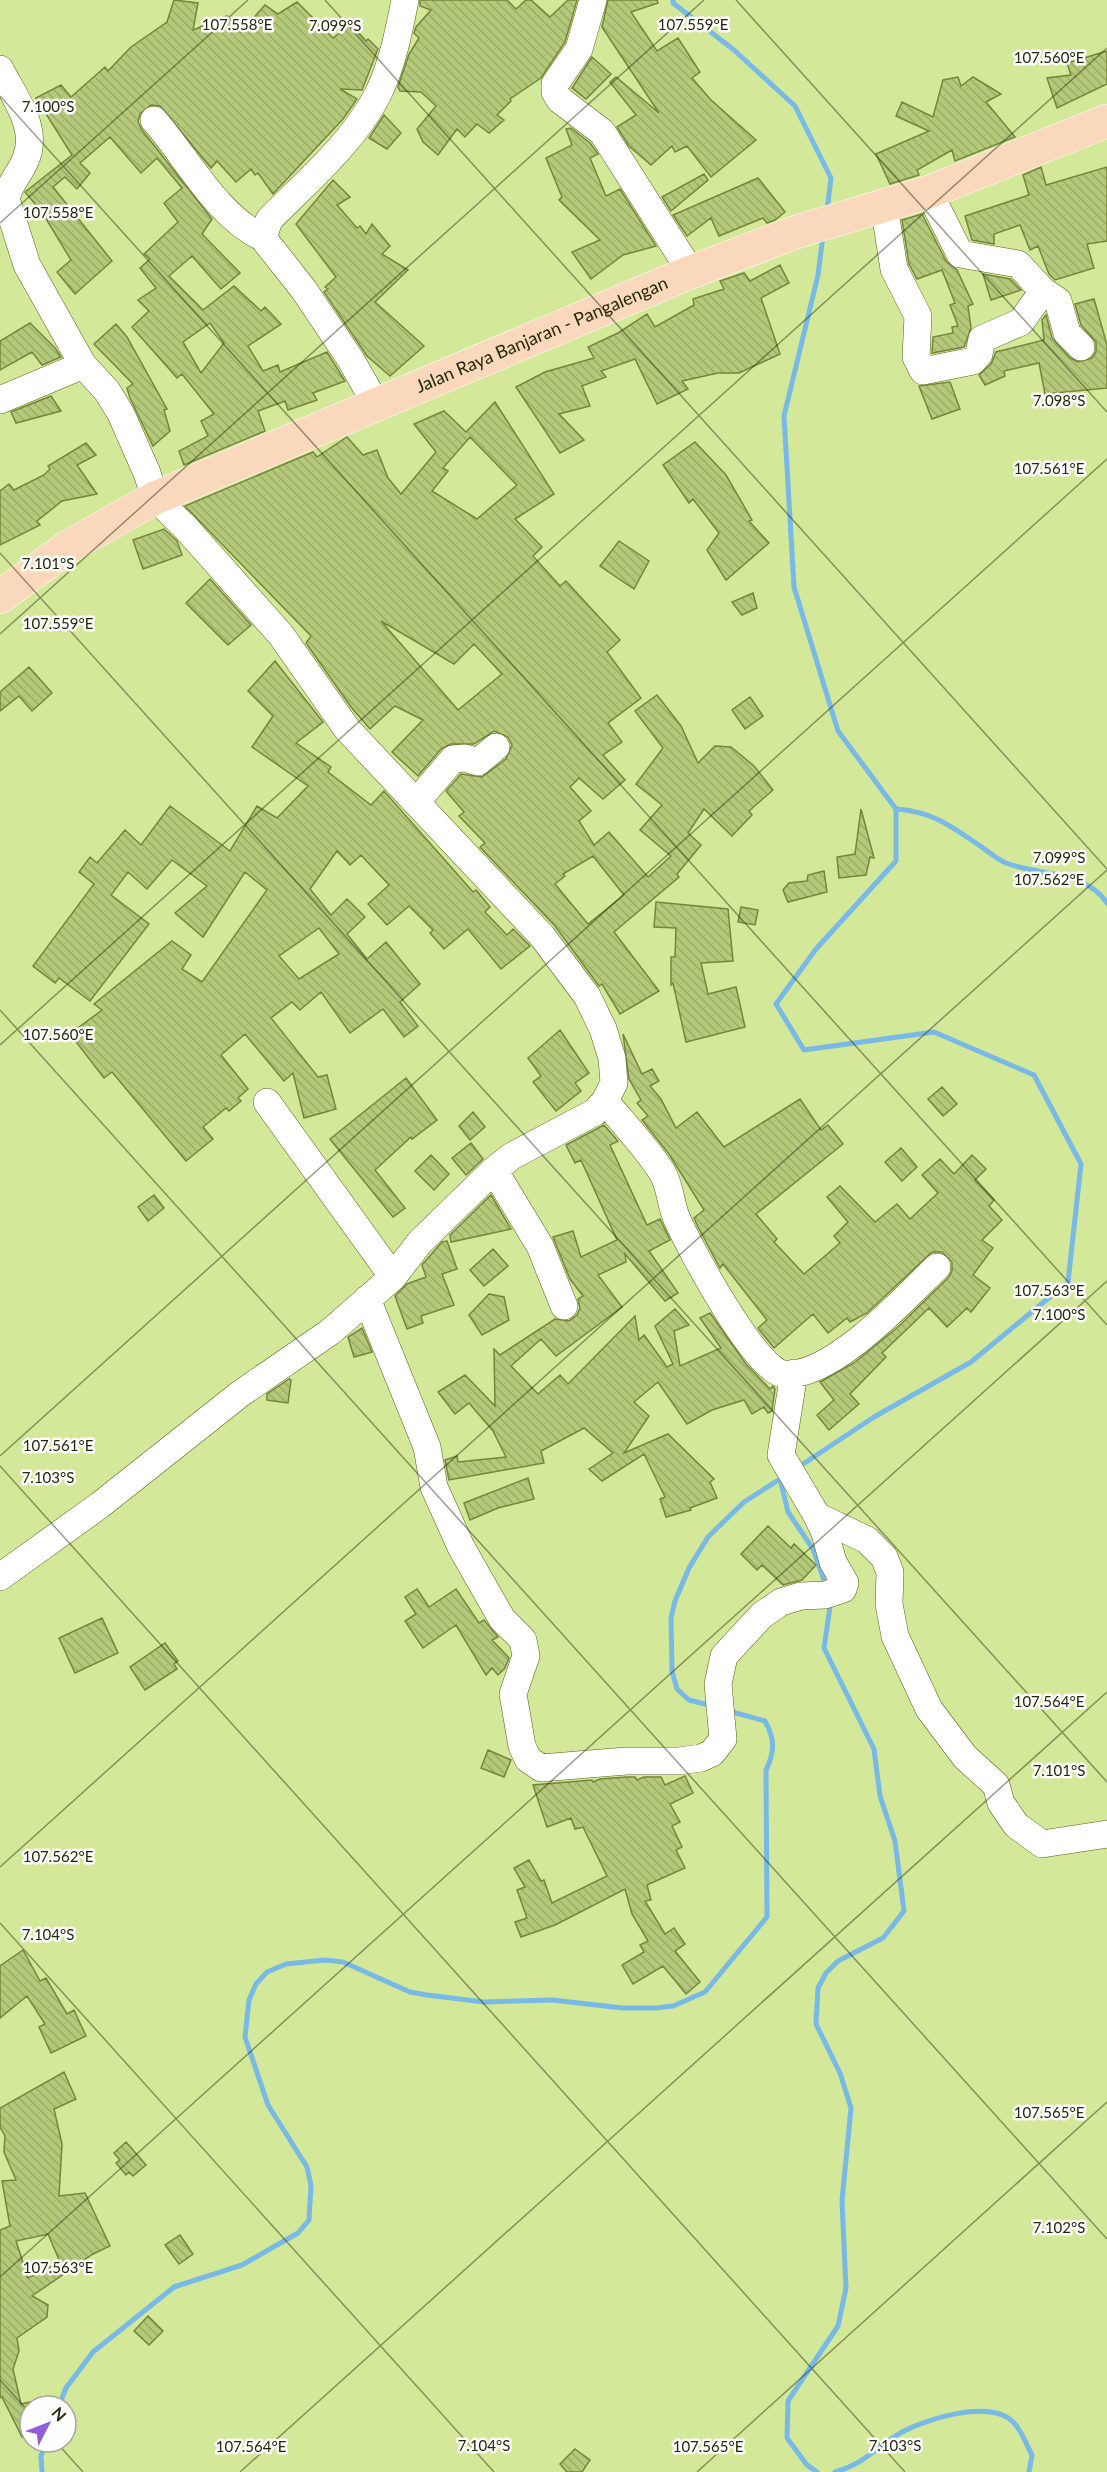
<svg xmlns="http://www.w3.org/2000/svg" width="1107" height="2472" font-family="Lato,sans-serif">
  <defs>
    <pattern id="building-back-hatch" width="6" height="6" patternUnits="userSpaceOnUse" patternTransform="scale(1.5)"><rect width="6" height="6" fill="#b5c97b"/><path d="M-1 5l2 2M0 0l6 6M5-1l2 2" fill="none" stroke="#9bad69"/></pattern>
  </defs>
  <rect width="100%" height="100%" fill="#d3e899"/>
  <g fill="none" stroke-linecap="round" stroke-linejoin="round">
    <!-- stream -->
    <path stroke="#79b9e6" stroke-width="5" d="M673 0V3L734 50 795 106 831 178 827 211
      M896 809C935 812 952 827 983 848 990 853 998 860 1006 863 1040 876 1085 870 1107 903
      M797 1468 874 1417 971 1362 1068 1282 1081 1164 1034 1075 934 1032 804 1050 776 1004 816 949 896 861V809L838 731 794 587 784 416 818 275 823 235
      M784 1477 780 1479 788 1512 813 1549 826 1586
      M712 1706 689 1700 677 1689 672 1671 671 1618 675 1601 689 1568 708 1537 744 1502 780 1479
      M59 2406 66 2388 93 2352 174 2287 242 2265 298 2233 309 2220 311 2185 307 2167 268 2105 245 2037 249 2000 256 1984 267 1972 286 1964 325 1960 343 1962 410 1992 427 1995 484 2002 553 2000 622 2008H656L673 2006 705 1992 767 1917 766 1770C775 1751 775 1739 765 1721L729 1711
      M42 2472 41 2456 46 2442
      M817 2472 807 2465 787 2438 788 2401 838 2326 846 2288 842 2201 851 2108 840 2073 816 2024 818 1988 826 1973 838 1961 883 1938 904 1911 895 1841 880 1796 874 1749 824 1648 831 1600
      M835 2472C864 2464 873 2450 897 2435 923 2419 991 2398 1014 2423 1022 2431 1027 2446 1032 2455L1029 2472"/>
  </g>
  <!-- building -->
  <path fill="url(#building-back-hatch)" stroke="#748639" stroke-width="1.5" fill-rule="evenodd" d="M174 0 198 3 193 30 227 16 241 32 265 5 278 14 297 2 333 38 351 24 366 41 368 39 378 49 362 90 340 89 357 99 343 119 273 194 258 173 255 175 251 169 236 182 217 161 211 168 160 106 151 105 140 114 138 122 142 130 212 219 202 234 240 273 221 289 192 256 169 276 203 310 234 286 261 311 265 307 281 324 248 346 263 371 278 365 280 372 327 352 345 381 313 393 317 400 288 410 285 401 258 411 265 431 184 465 179 451 208 436 201 421 214 414 182 374 177 378 132 327 149 311 138 300 156 288 140 268 150 259 144 254 178 222 164 203 182 188 157 158 141 173 110 137 80 163 90 173 77 189 65 177 53 187 112 261 75 294 57 272 71 260 42 212 25 192 72 155 36 98 61 85 71 97 105 67 108 71 131 47 167 22ZM210 323 224 343 201 373 183 342Z
    M420 0H507L516 9 526 0H531L550 17 568 0H577L565 42 541 78 510 99 511 101 497 115 504 120 489 133 477 124 465 137 457 129 438 155 423 142 417 129 436 106 421 92 400 91 398 87 409 54 419 38 414 33 416 27 431 10 420 6Z
    M608 0H657L658 3 631 12 657 51 678 38 700 72 692 78 711 100 756 140 711 177 687 146 675 152 672 146 651 165 629 146 617 127 636 115 610 82 616 77 659 113 602 27Z
    M1107 51V84L1057 108 1047 78 1071 75 1067 63Z
    M592 57 611 74 586 99 572 88Z
    M958 77 961 86 973 77 1001 94 986 102 1015 137 955 161 952 150 917 170 919 175 890 184 876 154 929 131 896 116 902 102 933 117 943 80Z
    M384 115 401 133 387 149 369 138Z
    M571 128 590 143 598 154 590 158 606 196 620 189 656 246 623 255 591 279 572 252 600 240 559 200 562 197 546 158 572 145 566 129Z
    M1041 167 1046 185 1107 167V241L1087 244 1094 268 1055 280 1049 274 1038 246 1030 250 1020 225 994 234V244L972 240 965 216 1029 195 1023 175Z
    M704 174 708 180 671 211 662 197Z
    M758 178 785 212 775 220 767 223 763 218 719 236 711 218 687 236 673 215Z
    M333 180 350 197 337 205 357 228 360 226 366 234 372 224 390 246 382 254 408 270 375 302 424 346 390 376 367 356 324 292 328 289 325 287 336 277 296 224Z
    M922 214 946 261 957 270 973 304 968 306 971 328 964 347 932 353 933 337 953 333 952 327 958 326 950 305 955 303 942 270 917 279 909 264 902 220Z
    M780 265 789 283 761 298 780 354 739 373H718L682 381 688 389 657 404 635 359 601 371 606 377 582 386 590 406 559 414 584 440 560 453 516 387 545 372 594 358 588 347 618 333 647 314 655 327 694 305 693 299 724 289 720 281 744 273 750 281Z
    M983 274 1010 279 1021 290 991 300Z
    M1094 299 1107 345V388L1045 394 1039 363 1004 371 1005 376 985 385 979 375 991 364 996 352 1044 340 1042 320 1046 315 1052 338 1070 358 1078 362 1092 358 1096 352V342L1081 325 1075 304Z
    M30 323 55 348 61 357 42 365 32 352 0 370V341Z
    M116 324 127 337 167 409 164 410 170 431 153 446 130 398 127 388 133 384 94 344Z
    M950 382 960 409 932 419 919 386Z
    M51 396 61 411 16 423 11 412Z
    M495 402 554 494 515 519 542 547 533 556 560 586 566 581 620 640 607 652 641 698 608 723 622 742 603 755 625 780 603 799 579 778 570 787 591 811 579 821 594 845 609 832 648 877 671 856 640 830 662 805 636 784 663 748 635 711 657 695 681 726 698 763 715 746 731 747 754 766 773 790 749 811 752 815 732 836 704 809 688 833 701 845 677 874 679 877 614 932 659 991 620 1014 602 984 599 986 555 926 480 847 485 843 459 816 464 812 446 791 461 774 482 777 506 759 512 745 508 737 494 731 474 744H451L441 749 418 776 392 752 423 720 395 706 370 729 351 707 306 643 311 636 185 506 313 452 317 457 347 437 363 455 377 450 388 478 401 494 436 452 414 424 444 411 466 432ZM470 437 517 485 477 519 432 491 448 471 443 468ZM381 621 454 664 474 644 502 674 458 710ZM593 856 624 895 588 924 555 884 565 876 563 874Z
    M695 442 726 475 752 520 749 521 769 543 726 580 707 550 719 533 693 499 689 503 663 465Z
    M86 443 96 455 77 465 97 494 62 501 37 521 40 525 0 545V491L9 484 14 490 44 475 50 469 48 466Z
    M164 529 177 541 182 555 143 569 133 540Z
    M619 541 649 561 634 589 600 566Z
    M210 579 251 625 228 645 186 603Z
    M753 593 757 608 742 615 732 602Z
    M275 661 323 722 296 743 331 767 328 772 371 805 384 791 473 892 476 890 490 907 485 912 507 935 513 929 530 946 501 969 468 929 444 949 430 933 433 930 409 906 387 925 368 904 389 885 361 855 350 865 337 851 310 889 331 915 347 899 365 917 347 934 367 959 386 942 420 984 400 1002 418 1026 404 1037 383 1009 350 1033 321 992 300 1010 292 1002 271 1018 318 1077 327 1075 336 1109 304 1118 293 1073 284 1081 245 1034 221 1055 248 1089 238 1098 241 1101 229 1111 226 1108 203 1127 213 1139 186 1161 112 1072 104 1078 70 1034 102 1010 94 1004 172 941 191 955 182 969 202 982 267 890 245 872 203 937 175 913 207 886 172 860 147 889 128 872 111 895 149 924 90 1001 59 978 55 983 33 966 94 884 79 872 90 857 97 863 125 830 141 845 170 806 230 851 257 806 277 818 308 786 252 747 273 716 248 691ZM319 928 339 954 299 979 279 956Z
    M29 667 52 693 32 711 19 696 0 711V692Z
    M750 697 763 716 745 729 732 710Z
    M861 809 874 858 870 857 866 875 839 878 837 857 855 854Z
    M824 871 827 892 788 902 783 890 789 883 807 881 808 875Z
    M656 902 728 909 733 961 701 963 708 994 736 987 745 1027 686 1042 673 983 671 985V957H675L676 928 654 927Z
    M741 907 758 910 755 925 738 922Z
    M560 1030 589 1073 575 1083 581 1091 556 1111 533 1082 541 1076 528 1058Z
    M623 1034 642 1074 652 1069 659 1081 650 1086 661 1099 676 1128 697 1112 724 1147 800 1099 821 1130 828 1125 843 1144 756 1214 777 1239 774 1242 804 1274 840 1243 834 1236 848 1222 827 1197 840 1186 875 1222 897 1204 910 1219 938 1193 922 1175 940 1159 954 1174 972 1155 986 1169 975 1180 994 1200 989 1206 1002 1220 982 1240 993 1248 973 1275 990 1288 971 1312 967 1308 947 1327 929 1308 882 1353 886 1357 850 1394 859 1404 829 1430 817 1415 834 1400 820 1382 854 1363 898 1327 948 1278 952 1271V1262L942 1252H932L867 1313 850 1322 847 1318 828 1333 813 1314 774 1348 758 1328 767 1320 723 1264 720 1268 698 1227 694 1218 704 1210 669 1154 642 1120 648 1116 637 1103 641 1100 629 1079Z
    M406 1078 437 1120 412 1139 411 1137 375 1170 405 1208 393 1217 330 1139Z
    M942 1087 957 1104 943 1116 928 1099Z
    M473 1112 485 1127 470 1140 459 1126Z
    M604 1125 618 1141 610 1145 647 1225 660 1219 670 1240 649 1251 678 1293 665 1301 625 1254 626 1262 598 1275 622 1307 556 1356 541 1339 511 1366 538 1394 560 1375 568 1384 635 1316 639 1340 644 1335 667 1367 673 1364 655 1326 675 1309 689 1325 674 1331 680 1366 721 1348 700 1318 710 1313 746 1364 770 1389 773 1386 775 1389 772 1411 768 1413 764 1407 752 1414 744 1400 712 1410 687 1424 658 1382 634 1402 649 1416 624 1453 668 1434 714 1479 710 1482 717 1498 690 1508 691 1510 666 1517 660 1499 665 1497 644 1454 602 1481 589 1469 613 1453 584 1428 541 1451 544 1463 449 1480 445 1460 457 1456 458 1462 506 1457 493 1431 469 1403 455 1414 438 1392 465 1375 495 1406 494 1349 500 1355 555 1319 569 1321 577 1315 580 1308 578 1299 583 1296 570 1279 553 1237 573 1231 581 1257 617 1240 581 1160 575 1163 566 1145Z
    M471 1143 483 1159 466 1175 452 1158Z
    M901 1148 917 1167 902 1181 885 1162Z
    M431 1155 449 1174 434 1190 415 1171Z
    M154 1195 164 1208 148 1221 138 1207Z
    M491 1195 511 1229 451 1242 450 1235Z
    M447 1241 457 1269 442 1274 454 1305 421 1316 423 1323 407 1329 395 1296 407 1284 426 1277 422 1265 442 1242Z
    M493 1249 508 1266 484 1286 470 1270Z
    M489 1294 504 1297 509 1320 482 1335 469 1315Z
    M362 1328 372 1352 354 1357 348 1337Z
    M289 1379 291 1380 288 1403 267 1400V1394Z
    M528 1478 534 1499 498 1508 470 1520 464 1503Z
    M768 1526 791 1548 794 1544 816 1565 802 1580 783 1585 762 1565 757 1570 741 1554Z
    M417 1589 429 1607 456 1589 479 1623 484 1620 498 1637 492 1640 509 1658 505 1668 498 1675 492 1668 486 1675 456 1625 423 1648 405 1621 416 1614 405 1597Z
    M102 1618 118 1653 75 1673 59 1638Z
    M165 1643 178 1661 174 1664 177 1669 145 1690 130 1667Z
    M488 1750 511 1760 504 1777 481 1768Z
    M685 1776 693 1793 670 1804 680 1822 672 1826 682 1847 676 1850 685 1868 647 1885 651 1900 645 1901 665 1934 674 1928 685 1944 675 1951 700 1982 686 1994 663 1966 633 1984 622 1965 644 1952 640 1945 648 1941 632 1914 625 1889 555 1925 521 1937 515 1922 527 1918 517 1890 525 1887 514 1868 529 1860 541 1881 544 1880 552 1903 607 1876 583 1827 575 1829 571 1818 547 1827 533 1785 592 1780 593 1782 600 1779 627 1777H635L637 1780 644 1777H661L665 1785Z
    M23 1950 40 1981 46 1978 67 2014 74 2010 86 2036 51 2053 39 2027 45 2024 27 1996 0 2018V1966Z
    M64 2072 76 2099 54 2109 62 2144 59 2196 85 2193 110 2246 93 2254 32 2296 48 2305 47 2317 17 2338 19 2351 13 2369 21 2404 30 2402V2420L24 2421 27 2435 22 2437 2 2397 0 2398V2230L10 2226 2 2181 16 2180 4 2152 5 2136 0 2127V2108ZM48 2234 60 2262 28 2278 16 2241Z
    M126 2142 146 2165 133 2176 129 2172 126 2175 116 2163 120 2160 114 2153Z
    M180 2235 193 2254 179 2264 165 2245Z
    M148 2316 163 2331 149 2345 134 2331Z
    M575 2449 590 2460 582 2472H567L560 2464Z"/>
  <g fill="none" stroke-linecap="round" stroke-linejoin="round">
    <!-- minor casing -->
    <g stroke="#536310" stroke-width="28">
      <path id="minor" d="M593 0 579 49 555 84V92L560 100 602 132 691 272
        M0 69C14 97 40 129 25 161 19 175 9 184 6 199L27 265 83 365 107 391 121 414 147 473 155 498 185 527 281 635 347 729 542 936 587 996 603 1029 612 1058 614 1083 605 1101 595 1112 512 1156 494 1170 420 1242 393 1277 330 1332 240 1394 100 1505 0 1577
        M154 120C188 159 216 215 263 238
        M929 192 960 254 1018 264 1043 291 1058 301 1067 333 1081 347
        M884 205 894 269 918 316 916 357 923 371 973 361 979 354 982 339 1021 322 1043 291
        M0 400 83 365
        M377 406 351 360 304 290 263 238 269 220C307 181 353 143 378 94 392 66 399 31 405 0
        M417 801 453 759 465 758 478 762 496 747
        M605 1101C624 1124 646 1147 662 1172 671 1187 670 1204 677 1219 689 1247 756 1372 784 1374 831 1379 906 1297 937 1267
        M267 1102 393 1277
        M494 1170 540 1246 564 1306
        M367 1299 427 1447 434 1487 461 1547 502 1619 523 1640 526 1656 513 1694 522 1746 528 1759 541 1768 626 1761H679L701 1758 712 1753 723 1739 718 1684 724 1656 762 1615 781 1602 801 1596 825 1595 843 1589 845 1583 833 1562 825 1533 817 1516 781 1455 794 1373
        M817 1516 867 1540 884 1557 890 1572 889 1604 895 1636 929 1709 965 1757 996 1785 1001 1803 1016 1825 1042 1844 1107 1834"/>
    </g>
    <!-- major casing -->
    <g stroke="#fff" stroke-width="34">
      <g id="major">
        <path id="s1" d="M0 597 68 547 155 498 691 272 796 232 929 192 1107 121"/>
      </g>
    </g>
    <!-- minor -->
    <use href="#minor" stroke="#fff" stroke-width="27"/>
    <!-- major -->
    <use href="#major" stroke="#fad8bc" stroke-width="33"/>
  </g>
  <!-- ticks -->
  <path fill="none" stroke="#212807" stroke-width="1.5" stroke-opacity="0.45" d="M325 0 1107 869M736 0 1107 412M0 96 1107 1325M0 223 248 0M0 553 1107 1782M0 634 704 0M0 1010 1107 2239M0 1045 1107 48M0 1456 1107 459M0 1466 905 2472M0 1867 1107 870M0 1923 494 2472M0 2277 1107 1281M0 2380 30 2413M56 2442 83 2472M240 2472 1107 1692M697 2472 1107 2102"/>
  <g text-anchor="middle" stroke-width="5" stroke-linejoin="round" paint-order="stroke">
    <!-- street labels -->
    <g font-size="18" fill="#212807" stroke="#fefefe">
      <text dy="6" stroke="none"><textPath href="#s1" startOffset="604">Jalan Raya Banjaran - Pangalengan</textPath></text>
    </g>
  </g>
  <g font-size="15" text-anchor="middle" fill="#212807" stroke="#fefefe" stroke-width="5" stroke-linejoin="round" paint-order="stroke">
    <text x="237" y="30">107.558°E</text>
    <text x="693" y="30">107.559°E</text>
    <text x="335" y="31">7.099°S</text>
    <text x="1049" y="63">107.560°E</text>
    <text x="48" y="112">7.100°S</text>
    <text x="58" y="218">107.558°E</text>
    <text x="1059" y="406">7.098°S</text>
    <text x="1049" y="474">107.561°E</text>
    <text x="48" y="569">7.101°S</text>
    <text x="58" y="629">107.559°E</text>
    <text x="1059" y="863">7.099°S</text>
    <text x="1049" y="885">107.562°E</text>
    <text x="58" y="1040">107.560°E</text>
    <text x="1049" y="1296">107.563°E</text>
    <text x="1059" y="1320">7.100°S</text>
    <text x="58" y="1451">107.561°E</text>
    <text x="48" y="1483">7.103°S</text>
    <text x="1049" y="1707">107.564°E</text>
    <text x="1059" y="1776">7.101°S</text>
    <text x="58" y="1862">107.562°E</text>
    <text x="48" y="1940">7.104°S</text>
    <text x="1049" y="2118">107.565°E</text>
    <text x="1059" y="2233">7.102°S</text>
    <text x="58" y="2273">107.563°E</text>
    <text x="484" y="2451">7.104°S</text>
    <text x="895" y="2451">7.103°S</text>
    <text x="251" y="2452">107.564°E</text>
    <text x="708" y="2452">107.565°E</text>
  </g>
  <!-- north arrow -->
  <g transform="translate(48 2424) rotate(48)"><circle r="28" fill="#fefefe" stroke="#a6a89b" stroke-width="1.5"/>
  <path d="M0-4.5L10 22L0 15L-10 22Z" fill="#925ed7"/>
  <text y="-9" font-size="16" font-weight="bold" text-anchor="middle" fill="#212807">N</text>
  </g>
</svg>
